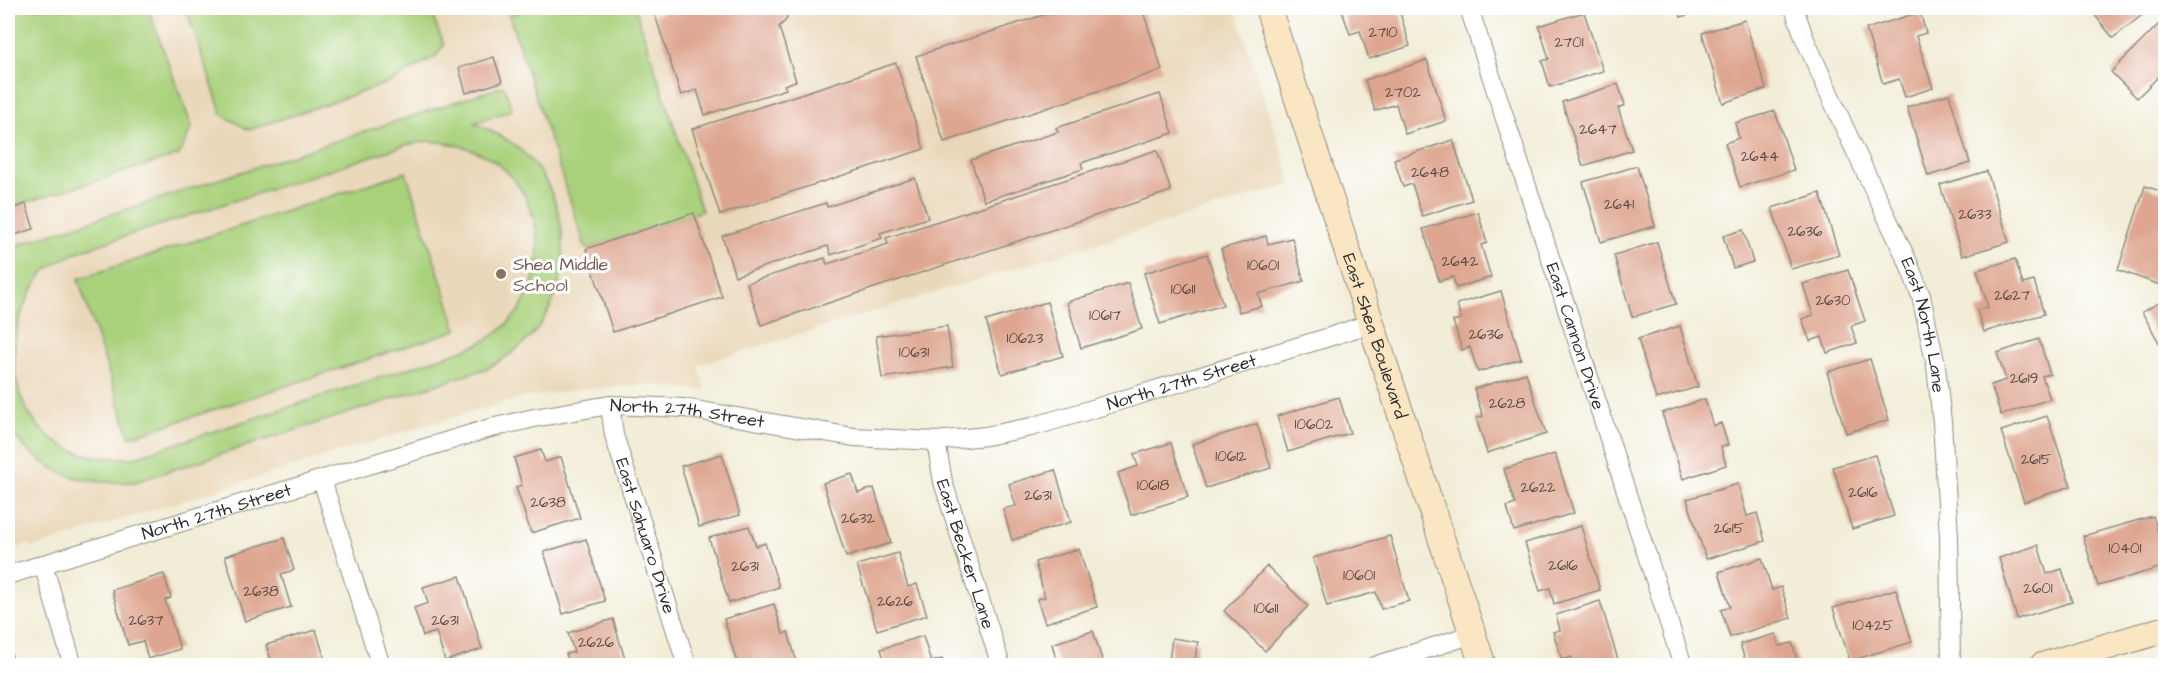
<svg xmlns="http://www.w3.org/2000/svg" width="2173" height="673" font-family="'Architects Daughter',sans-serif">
  <rect width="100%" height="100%" fill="#fff"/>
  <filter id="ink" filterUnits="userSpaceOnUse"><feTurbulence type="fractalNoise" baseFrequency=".0167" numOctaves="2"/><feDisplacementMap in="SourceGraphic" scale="12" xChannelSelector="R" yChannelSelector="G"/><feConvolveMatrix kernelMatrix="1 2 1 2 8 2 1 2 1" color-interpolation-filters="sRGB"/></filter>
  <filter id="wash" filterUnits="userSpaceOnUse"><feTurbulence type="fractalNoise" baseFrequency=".008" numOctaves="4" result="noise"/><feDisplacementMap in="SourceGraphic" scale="24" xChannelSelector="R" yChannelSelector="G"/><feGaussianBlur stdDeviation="1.35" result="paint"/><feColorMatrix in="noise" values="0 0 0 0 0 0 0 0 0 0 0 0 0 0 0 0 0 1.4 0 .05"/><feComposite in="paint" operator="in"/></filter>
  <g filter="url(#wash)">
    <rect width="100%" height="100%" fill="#f1edd7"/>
    <!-- built -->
    <path fill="#ead8ba" d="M8 8H1235L1292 184 698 365 706 391 649 385 591 388 526 397 414 429 31 548 29 544 8 551Z"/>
    <!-- green -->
    <path fill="#a9d17c" stroke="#6a7e54" stroke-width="1.5" fill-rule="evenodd" d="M8 8H148L192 127 179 155 8 208Z
      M186 8H429L444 45 436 56 391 82 249 130 222 115Z
      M533 8H635L702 211 586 249 509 15Z
      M504 86 512 110 474 123C489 130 504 136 517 147 570 190 578 276 537 329 524 346 506 358 488 368L135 482C76 485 46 474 8 429V248ZM429 141C456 143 485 151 505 170 551 214 549 293 498 332 487 341 474 346 461 351L132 458C113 459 95 458 77 452 0 424 0 326 44 272 54 262 68 257 80 251L406 145Z
      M406 172 457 330 130 437 78 279Z"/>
    <g id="blocks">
      <!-- building -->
      <path fill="#dea690" d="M661 8H787V19L779 27 796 81 784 85 786 89 705 115 697 90 681 95 655 15 662 13Z
        M1065 8H1142L1162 70 944 142 916 56Z
        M1341 8H1414L1400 13 1410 46 1369 59 1360 31 1350 34Z
        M1678 8H1710L1681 17Z
        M2089 8H2151L2113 38Z
        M1584 12 1603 71 1550 87 1542 61 1549 59 1539 26Z
        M1920 12 1926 33 1916 36 1933 88 1905 97 1899 79 1883 84 1866 29Z
        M2166 17V78L2161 74 2137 98 2111 72Z
        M1745 20 1766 89 1723 103 1702 33Z
        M494 57 502 82 466 93 459 68Z
        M1427 60 1446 121 1405 134 1396 104 1375 111 1365 80Z
        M896 63 924 149 720 215 692 129Z
        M1618 84 1625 105 1618 108 1632 150 1583 166 1562 102Z
        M1160 94 1173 133 1081 163 1083 169 984 201 971 160 1058 132 1056 128Z
        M1949 94 1970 163 1928 176 1907 107Z
        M1775 111 1794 170 1740 187 1725 143 1739 138 1735 123Z
        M1453 140 1472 200 1422 216 1412 184 1403 187 1394 159Z
        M1157 150 1171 191 761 325 747 283 825 258 827 264 888 244 886 238Z
        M1637 166 1655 226 1601 242 1583 182Z
        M1987 171 2009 242 1962 256 1940 185Z
        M915 178 928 218 880 233 882 238 831 255 828 246 735 276 722 236 826 203 827 207Z
        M2145 186 2166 193V266L2160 285 2118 270Z
        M1820 193 1839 255 1791 269 1772 208Z
        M26 204 34 229 8 237V210Z
        M1478 212 1487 243 1481 245 1491 277 1456 288 1453 277 1439 281 1423 229Z
        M694 213 722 297 613 332 586 249Z
        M1743 230 1753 262 1733 268 1723 236Z
        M1266 236 1268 244 1292 238 1304 281 1258 294 1262 306 1239 312 1221 249Z
        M1657 242 1676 304 1632 317 1614 255Z
        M1207 254 1223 305 1160 324 1144 273Z
        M2015 259 2023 284 2034 281 2044 314 1984 332 1977 310 1988 307 1977 270Z
        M1848 270 1865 321 1851 326 1857 343 1827 353 1822 337 1810 341 1802 319 1813 315 1803 284Z
        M1128 283 1142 329 1081 348 1067 302Z
        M1501 291 1521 359 1478 372 1470 347 1462 350 1453 321 1461 319 1457 304Z
        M2166 299V355L2142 312Z
        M1047 302 1063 356 1002 374 986 321Z
        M947 326 953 367 882 378 876 336Z
        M1680 326 1698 387 1656 399 1638 339Z
        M2039 339 2050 374 2042 376 2050 399 2001 415 1991 385 2006 380 1997 353Z
        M1870 359 1889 420 1846 433 1827 372Z
        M1526 373 1546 434 1487 453 1476 418 1483 416 1474 389Z
        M1339 397 1350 433 1288 452 1277 416Z
        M1705 399 1713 426 1721 423 1728 445 1721 447 1726 465 1683 479 1662 413Z
        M2047 416 2071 486 2024 502 2001 431Z
        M1257 424 1271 468 1206 488 1192 444Z
        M1171 443 1188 497 1131 515 1118 473 1138 466 1134 454Z
        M541 450 545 462 561 457 580 518 531 533 516 487 522 485 514 458Z
        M722 454 740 515 699 527 681 466Z
        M1555 454 1574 513 1514 531 1507 507 1515 504 1504 469Z
        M1875 455 1894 516 1852 529 1833 467Z
        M1055 470 1071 522 1012 540 1003 509 1016 506 1009 484Z
        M852 474 858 493 874 488 891 543 846 557 823 483Z
        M1738 484 1747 516 1757 513 1765 541 1706 559 1687 499Z
        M2153 516 2166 559V566L2098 586 2083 536Z
        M749 526 756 546 765 543 779 587 729 603 709 538Z
        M1581 526 1600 590 1554 604 1550 588 1540 591 1525 543Z
        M1390 536 1409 601 1381 609 1376 592 1327 606 1313 558Z
        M284 538 294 570 281 574 291 607 245 621 225 556Z
        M586 539 605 601 563 614 544 552Z
        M2038 545 2047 574 2062 569 2072 602 2017 619 1999 558Z
        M1079 549 1097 607 1045 623 1037 599 1045 597 1035 562Z
        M898 553 908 587 917 584 927 615 877 630 857 565Z
        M1762 558 1772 590 1781 587 1791 618 1730 637 1721 610 1730 607 1719 572Z
        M1267 566 1308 606 1265 651 1224 611Z
        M164 574 171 598 165 600 180 649 148 659 143 641 128 645 112 590Z
        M460 576 482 649 445 661 436 632 423 636 414 608 428 603 423 587Z
        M1896 589 1912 642 1850 661 1833 608Z
        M1600 601 1620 666H1574L1572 657 1562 660 1553 632 1560 630 1556 615Z
        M774 604 783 634 788 632 798 666H738L724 619Z
        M613 619 627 666H570L566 654 574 652 568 633Z
        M316 630 327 666H273L266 645Z
        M1093 631 1104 666H1058L1052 644Z
        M1776 634 1779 646 1792 643 1799 666H1747L1740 644Z
        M923 636 931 662 942 659 944 666H886L881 649Z
        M1172 638 1198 642 1194 665 1169 661Z
        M8 643 15 666H8Z"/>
    </g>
  </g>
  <g filter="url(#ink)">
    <use href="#blocks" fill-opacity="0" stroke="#8e8c81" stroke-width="1.5"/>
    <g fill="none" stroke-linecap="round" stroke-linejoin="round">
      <!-- street casing -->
      <g stroke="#8e8c81" stroke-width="20">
        <g id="street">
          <path id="s1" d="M1469 8 1683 666"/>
          <path id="s2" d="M1794 8 1804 37 1846 131 1908 262 1921 296 1936 366 1942 422 1949 536 1951 666"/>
          <path id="s3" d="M610 405 614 435 687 666"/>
          <path id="s4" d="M936 441 943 482 1001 666"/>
          <path d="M322 480 381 666"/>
          <path d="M43 564 73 666"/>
          <path id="s5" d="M8 575 487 429 534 418 610 405 684 408 854 437 936 441 986 436 1031 427 1076 414 1326 338 1372 323"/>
          <path d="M1375 666 1473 634"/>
        </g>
      </g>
      <!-- secondary casing -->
      <g stroke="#8e8c81" stroke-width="28">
        <g id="secondary">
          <path id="s6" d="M1268 8 1483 666"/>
          <path d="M2042 666 2166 629"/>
        </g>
      </g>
      <!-- street -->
      <use href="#street" stroke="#fff" stroke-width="18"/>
      <!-- secondary -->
      <use href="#secondary" stroke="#fbe6c4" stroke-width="26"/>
    </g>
  </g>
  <!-- markers -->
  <circle fill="#8d6e63" stroke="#fff" stroke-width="2" cx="501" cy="274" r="6"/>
  <g text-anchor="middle" stroke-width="6" stroke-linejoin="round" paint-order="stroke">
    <!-- number labels -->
    <g font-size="15" fill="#584a44">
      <text x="1383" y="37">2710</text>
      <text x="1569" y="47">2701</text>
      <text x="1403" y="97">2702</text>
      <text x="1598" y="134">2647</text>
      <text x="1760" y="161">2644</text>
      <text x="1430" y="177">2648</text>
      <text x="1619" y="209">2641</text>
      <text x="1975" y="219">2633</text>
      <text x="1805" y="236">2636</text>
      <text x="1460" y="266">2642</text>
      <text x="1263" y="270">10601</text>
      <text x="1183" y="294">10611</text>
      <text x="2012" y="300">2627</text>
      <text x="1833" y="305">2630</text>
      <text x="1105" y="320">10617</text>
      <text x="1486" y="339">2636</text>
      <text x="1025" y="343">10623</text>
      <text x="914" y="357">10631</text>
      <text x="2024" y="383">2619</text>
      <text x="1507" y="408">2628</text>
      <text x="1314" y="429">10602</text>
      <text x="1231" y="461">10612</text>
      <text x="2036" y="464">2615</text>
      <text x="1153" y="490">10618</text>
      <text x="1538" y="492">2622</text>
      <text x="1863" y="497">2616</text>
      <text x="1038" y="500">2631</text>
      <text x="548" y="507">2638</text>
      <text x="858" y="523">2632</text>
      <text x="1729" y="533">2615</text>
      <text x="2125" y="553">10401</text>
      <text x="1563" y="570">2616</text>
      <text x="745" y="571">2631</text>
      <text x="1359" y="580">10601</text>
      <text x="2038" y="593">2601</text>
      <text x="261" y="596">2638</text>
      <text x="895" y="606">2626</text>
      <text x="1266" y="613">10611</text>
      <text x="146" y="625">2637</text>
      <text x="445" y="625">2631</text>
      <text x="1873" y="630">10425</text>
      <text x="596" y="647">2626</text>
    </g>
    <!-- education labels -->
    <g font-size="18" fill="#785e54" stroke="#fff" text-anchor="start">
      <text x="513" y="270">Shea Middle<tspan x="513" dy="21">School</tspan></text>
    </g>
    <!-- street labels -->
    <g font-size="18" fill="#2b2b2b" stroke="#fff">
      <text dy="6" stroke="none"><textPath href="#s2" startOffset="344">East North Lane</textPath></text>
      <text dy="6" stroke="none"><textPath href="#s6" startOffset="345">East Shea Boulevard</textPath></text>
      <text dy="6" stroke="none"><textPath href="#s1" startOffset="345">East Cannon Drive</textPath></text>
      <text dy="6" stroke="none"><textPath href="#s5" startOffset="1208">North 27th Street</textPath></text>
      <text dy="6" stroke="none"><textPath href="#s5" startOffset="704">North 27th Street</textPath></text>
      <text dy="6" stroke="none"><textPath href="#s5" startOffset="218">North 27th Street</textPath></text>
      <text dy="6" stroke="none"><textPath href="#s3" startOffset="136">East Sahuaro Drive</textPath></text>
      <text dy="6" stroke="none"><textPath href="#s4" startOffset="117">East Becker Lane</textPath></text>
    </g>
  </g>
  <!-- margin -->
  <rect width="2173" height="673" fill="none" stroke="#fff" stroke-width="30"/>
</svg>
